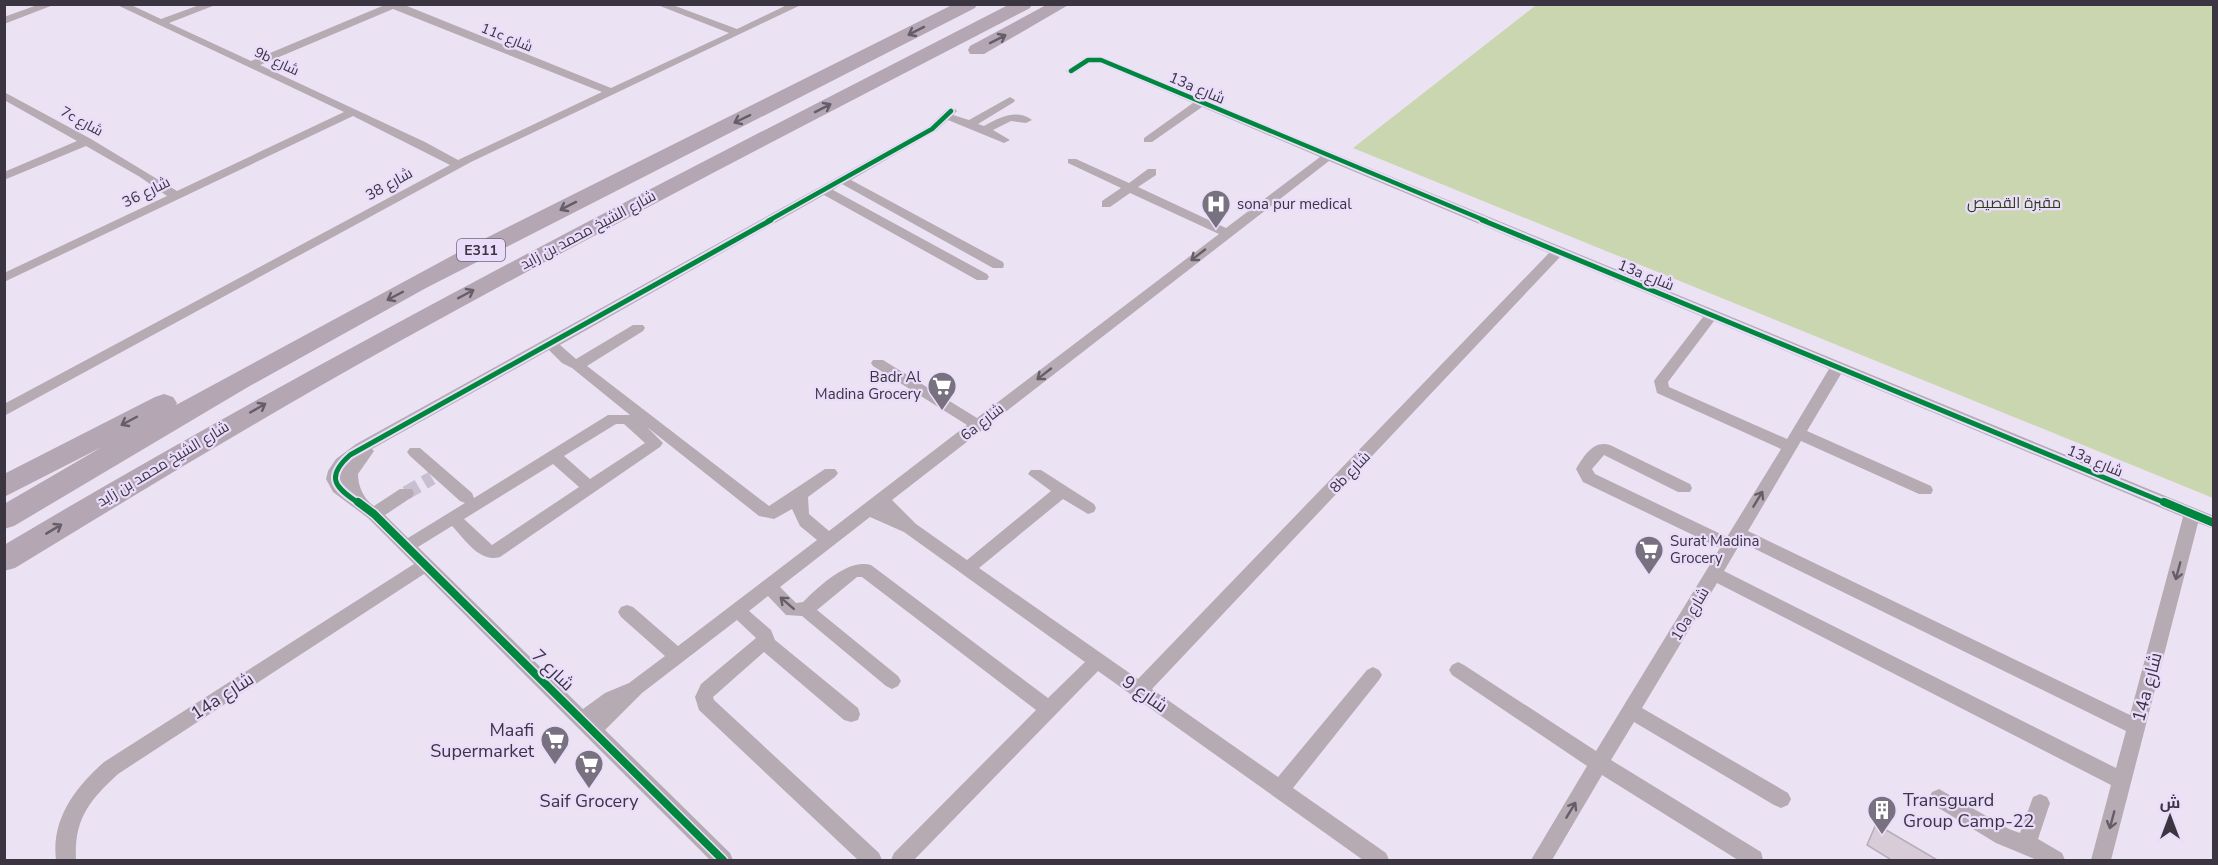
<svg xmlns="http://www.w3.org/2000/svg" width="2218" height="865" font-family="'Nunito Sans',Cairo,sans-serif">
  <rect width="100%" height="100%" fill="#ebe3f4"/>
  <!-- green -->
  <path fill="#cad6af" d="M1531 5H2213V498L1353 148 1535 6Z"/>
  <!-- building -->
  <path fill="#d7ccd7" stroke="#b7adb8" stroke-width="1.5" d="M1876 824 1939 861H1893L1867 845Z"/>
  <g fill="none" stroke-linecap="round" stroke-linejoin="round">
    <!-- minor-tunnel -->
    <path stroke="#c8c0d0" stroke-width="14" stroke-dasharray="14 7" stroke-linecap="butt" d="M406 493 432 478"/>
    <!-- minor -->
    <path fill="#b6aab3" fill-rule="evenodd" d="M40 4H56L4 24V17Z
      M115 4H129L161 19 202 4H218L169 23 251 61 387 4H402L611 88 729 33 655 4H670L737 29 789 4H803L471 162 4 416V404L450 165 353 116 4 282V273L167 196 140 177 86 146 4 180V172L77 141 4 100V92L91 139 177 191 344 112ZM393 9 602 92 458 160 425 142 260 65Z
      M1101 57 2214 516V529L2198 523 2111 860H2091L2111 785 1717 583 1642 708 1788 793 1791 799 1788 805 1781 808 1774 805 1634 722 1611 760 1761 852 1763 860H1738L1602 775 1552 860H1531L1587 766 1452 675 1449 670 1452 665 1458 662 1464 665 1596 751 1720 548 1583 482 1576 469C1584 456 1593 440 1610 445L1690 484 1692 488 1690 492H1678L1604 455 1592 469 1595 474 1727 537 1781 449 1657 393 1654 381 1656 378 1703 317 1560 257 1152 689 1278 777 1367 670 1373 667 1379 670 1382 675 1379 680 1293 788 1386 853 1389 860H1363L1098 671 914 860H891L894 853 1036 710 862 577H857L817 610 898 676 901 681 898 686 892 689 886 686 802 616 786 615 768 596 749 611 771 630 775 640 858 708 860 714 858 720 851 722 844 720 764 652 713 697 714 700 879 853 882 860H858L699 710 695 697 701 684 756 638 737 620 642 693 605 730 730 853 733 860H710L424 574 118 774C89 801 74 819 76 860H56C51 819 75 788 104 762L414 564 368 518 333 492 326 479 328 471 336 459 356 444 928 127 947 109H955L957 111 953 115 969 120 1010 97 1015 100 1014 102 978 124 984 126C998 118 1017 108 1032 120L1026 123 1011 121 993 130 1010 140 1004 143 948 120 936 131 851 180 1003 262 1004 265 1003 268H993L842 184 833 190 987 274 989 277 987 280H977L824 195 560 345 576 359 633 325H643L645 328 643 331 587 366 769 506 825 469H835L838 473 835 477 808 497 809 514 829 531 967 425 873 366 871 363 873 360H883L977 418 1219 234 1130 193 1110 207H1102V201L1121 188 1068 163V159H1076L1129 183 1148 169H1156V175L1138 187 1226 228 1320 157 1202 107 1152 142H1144V138L1193 103 1099 63H1090L1071 74 1066 71 1084 58ZM1329 161 1549 253 1138 679 979 568 1063 499 1088 514 1094 512 1096 508 1094 504 1041 470H1031L1028 474 1051 491 967 560 916 524 892 500ZM1714 321 1829 369 1787 439 1669 387 1668 382ZM549 350 562 363 572 368 630 415H608L474 498 472 493 420 448H410L407 452 410 456 460 501 465 503 408 538 385 515 412 497 414 493 412 489H400L374 506C364 499 358 487 358 474L374 451 372 449ZM1841 374 2183 517 2130 715 1748 531 1801 441 1919 494H1931L1933 490 1931 486 1807 431ZM616 424H624L645 443 590 479 564 456ZM647 427 759 516 774 519 792 509 800 526 817 540 678 646 633 607 627 605 621 607 618 612 621 617 665 656 629 683 605 693 583 709 418 547 452 526C465 539 479 563 500 557L660 447 663 443ZM553 464 579 487 492 545 464 519ZM870 517 904 532 1085 662 1048 698 871 565C848 558 818 587 803 602L796 603 780 587ZM1741 542 2126 731 2116 768 1724 571Z
      M1939 789 2009 829 2020 833 2033 797 2040 794 2047 797 2050 803 2038 839 2062 853 2065 860H2037L1996 843 1932 804 1929 798 1932 792Z"/>
    <!-- motorway -->
    <path fill="#b4a6b3" fill-rule="evenodd" d="M954 4H977L975 8 426 288 248 387 14 526 4 529V504L102 447 4 497V474L155 397 164 394 173 397 177 403 176 405 470 246Z
      M1010 4H1032L1030 8C816 119 602 229 391 346 264 417 139 492 15 568L4 571V545C332 350 671 178 1010 4Z
      M1048 4H1070L984 54H970L968 50 970 46Z"/>
    <!-- cycleway-far2 casing -->
    <g stroke="#eadcfb" stroke-width="8">
      <path id="cycleway-far2" d="M1071 71 1088 60H1101L1486 221
        M768 221 932 129 951 111"/>
    </g>
    <!-- cycleway-far1 casing -->
    <g stroke="#eadcfb" stroke-width="9">
      <path id="cycleway-far1" d="M1482 220 2168 504
        M360 504C336 488 324 478 350 455L771 220"/>
    </g>
    <!-- cycleway casing -->
    <g stroke="#eadcfb" stroke-width="11">
      <path id="cycleway" d="M358 502 374 514 723 860
        M2164 502 2214 523"/>
    </g>
    <!-- cycleway-far2 -->
    <use href="#cycleway-far2" stroke="#00873e" stroke-width="4.5"/>
    <!-- cycleway-far1 -->
    <use href="#cycleway-far1" stroke="#00873e" stroke-width="5"/>
    <!-- cycleway -->
    <use href="#cycleway" stroke="#00873e" stroke-width="8"/>
  </g>
  <!-- one-way arrows -->
  <defs><path id="oneway-shaft" d="M-6 0H5M1.5-3L5.5 0L1.5 3" fill="none" stroke-width="1.6" stroke-linecap="round" stroke-linejoin="round" transform="scale(1.5)"/></defs>
  <g stroke="#655d69">
    <use href="#oneway-shaft" transform="translate(916 31) rotate(153)"/>
    <use href="#oneway-shaft" transform="translate(998 39) rotate(-27)"/>
    <use href="#oneway-shaft" transform="translate(823 108) rotate(-27)"/>
    <use href="#oneway-shaft" transform="translate(742 119) rotate(154)"/>
    <use href="#oneway-shaft" transform="translate(568 206) rotate(153)"/>
    <use href="#oneway-shaft" transform="translate(466 294) rotate(-28)"/>
    <use href="#oneway-shaft" transform="translate(395 296) rotate(152)"/>
    <use href="#oneway-shaft" transform="translate(258 408) rotate(-30)"/>
    <use href="#oneway-shaft" transform="translate(129 421) rotate(152)"/>
    <use href="#oneway-shaft" transform="translate(54 529) rotate(-31)"/>
  </g>
  <g stroke="#655e69">
    <use href="#oneway-shaft" transform="translate(1198 255) rotate(142)"/>
    <use href="#oneway-shaft" transform="translate(1044 374) rotate(142)"/>
    <use href="#oneway-shaft" transform="translate(1758 499) rotate(-59)"/>
    <use href="#oneway-shaft" transform="translate(2178 571) rotate(105)"/>
    <use href="#oneway-shaft" transform="translate(787 603) rotate(-139)"/>
    <use href="#oneway-shaft" transform="translate(1571 810) rotate(-59)"/>
    <use href="#oneway-shaft" transform="translate(2112 820) rotate(105)"/>
  </g>
  <!-- icons -->
  <defs>
    <g id="hospital-pin" transform="scale(1.5)"><path d="M0 17L-7.5 6A9.5 9.5 0 1 1 7.5 6Z" fill="#787280" stroke="#eadcfb"/><path d="M-5-5h3v3.5h4V-5h3V5h-3V1.5h-4V5h-3Z" fill="#fff"/></g>
    <g id="supermarket-pin" transform="scale(1.5)"><path d="M0 17L-7.5 6A9.5 9.5 0 1 1 7.5 6Z" fill="#787280" stroke="#eadcfb"/><path d="M-6-5.5h2.5l.6 2H6L4.5 2H-2.5L-4.4-4H-6ZM-1.5 3.2a1.3 1.3 0 1 0 .1 0ZM3 3.2a1.3 1.3 0 1 0 .1 0Z" fill="#fff"/></g>
    <g id="building-pin" transform="scale(1.5)"><path d="M0 17L-7.5 6A9.5 9.5 0 1 1 7.5 6Z" fill="#787280" stroke="#eadcfb"/><path d="M-4-6H4V6H1V3H-1V6H-4ZM-2.5-4.3h1.7v1.8h-1.7ZM.8-4.3h1.7v1.8H.8ZM-2.5-1h1.7V.8h-1.7ZM.8-1h1.7V.8H.8Z" fill="#fff"/></g>
  </defs>
  <g fill-rule="evenodd">
    <use href="#hospital-pin" x="1216" y="204"/>
    <use href="#supermarket-pin" x="942" y="386"/>
    <use href="#supermarket-pin" x="1649" y="550"/>
    <use href="#supermarket-pin" x="555" y="740"/>
    <use href="#supermarket-pin" x="589" y="764"/>
    <use href="#building-pin" x="1882" y="810"/>
  </g>
  <g text-anchor="middle" stroke-width="4.5" stroke-linejoin="round" paint-order="stroke">
    <!-- far-street labels -->
    <g font-size="14" fill="#3a3541" stroke="#eadcfb">
      <text transform="translate(507 37) rotate(22)" y="5">11c شارع</text>
      <text transform="translate(277 61) rotate(25)" y="5">9b شارع</text>
      <text transform="translate(82 121) rotate(29)" y="5">7c شارع</text>
    </g>
    <!-- shield labels -->
    <rect fill="#eadcfb" stroke="#6f6779" stroke-width="1.5" x="457" y="239" width="48" height="22" rx="4.5"/>
    <g font-size="14" font-weight="bold" fill="#3a3541">
      <text x="481" y="255">E311</text>
    </g>
    <!-- street labels -->
    <g font-size="15" fill="#3a3541" stroke="#eadcfb">
      <text transform="translate(1197 88) rotate(23)" y="5">13a شارع</text>
      <text transform="translate(389 184) rotate(-29)" y="5">شارع 38</text>
      <text transform="translate(146 192) rotate(-26)" y="5">شارع 36</text>
      <text transform="translate(588 230) rotate(-28)" y="5">شارع الشيخ محمد بن زايد</text>
      <text transform="translate(1646 275) rotate(22)" y="5">13a شارع</text>
      <text transform="translate(982 422) rotate(-38)" y="5">6a شارع</text>
      <text transform="translate(2095 461) rotate(23)" y="5">13a شارع</text>
      <text transform="translate(163 464) rotate(-31)" y="5">شارع الشيخ محمد بن زايد</text>
      <text transform="translate(1350 472) rotate(-46)" y="5">8b شارع</text>
      <text transform="translate(1690 614) rotate(-59)" y="5">10a شارع</text>
    </g>
    <!-- park labels -->
    <g font-size="15" fill="#313e17" stroke="#eadcfb">
      <text x="2014" y="208">مقبرة القصيص</text>
    </g>
    <!-- poi labels -->
    <g font-size="15" fill="#3a3541" stroke="#eadcfb" text-anchor="start">
      <text x="1237" y="209">sona pur medical</text>
      <text x="921" y="382" text-anchor="end">Badr Al<tspan x="921" dy="17">Madina Grocery</tspan></text>
      <text x="1670" y="546">Surat Madina<tspan x="1670" dy="17">Grocery</tspan></text>
    </g>
    <!-- near-street labels -->
    <g font-size="18" fill="#3a3541" stroke="#eadcfb">
      <text transform="translate(553 670) rotate(44)" y="6">شارع 7</text>
      <text transform="translate(2147 687) rotate(-75)" y="6">14a شارع</text>
      <text transform="translate(1145 694) rotate(35)" y="6">شارع 9</text>
      <text transform="translate(222 696) rotate(-33)" y="6">14a شارع</text>
    </g>
    <!-- near-poi labels -->
    <g font-size="18" fill="#3a3541" stroke="#eadcfb" text-anchor="end">
      <text x="534" y="736">Maafi<tspan x="534" dy="21">Supermarket</tspan></text>
      <text x="1903" y="806" text-anchor="start">Transguard<tspan x="1903" dy="21">Group Camp-22</tspan></text>
      <text x="589" y="807" text-anchor="middle">Saif Grocery</text>
    </g>
  </g>
  <!-- border -->
  <rect width="2218" height="865" fill="none" stroke="#3a3541" stroke-width="12"/>
  <!-- north arrow -->
  <g transform="translate(2170 817)" stroke="#eadcfb" stroke-width="4.5" paint-order="stroke">
  <path d="M0-4.5L10 22L0 15L-10 22Z" fill="#3a3541"/>
  <text y="-9" font-size="16" font-weight="bold" text-anchor="middle" fill="#3a3541">ش</text>
  </g>
</svg>
